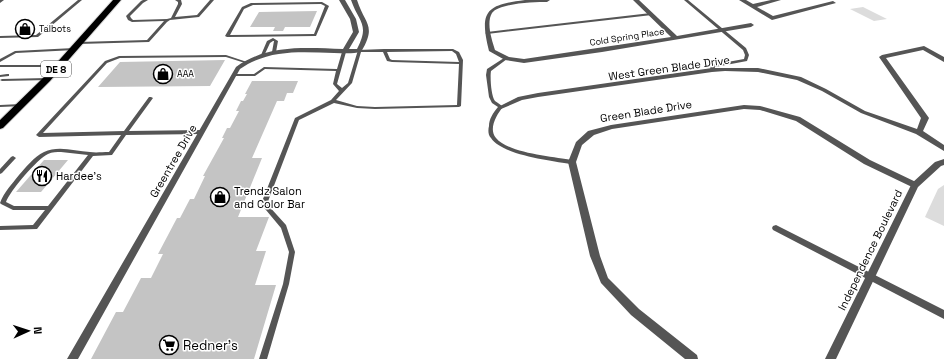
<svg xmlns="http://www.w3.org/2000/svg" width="944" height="359" font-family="'Space Grotesk',sans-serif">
  <rect width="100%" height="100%" fill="#fff"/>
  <!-- green -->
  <path fill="#dcdcdc" d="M863 7 887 19 874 21 850 9Z
    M944 185V226L925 217 938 189Z"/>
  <!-- building -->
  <path fill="#c4c4c4" d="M317 11 310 27H285L283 31H273L275 27H250L259 12Z
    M225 60 210 86 98 87 120 62Z
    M252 81H298L293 93H287L284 101H277L252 158H262L238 217H269L256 251H266L255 285H276L254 359H91L116 312H123L141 278H151L163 254H158L177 218H180L190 199H194L205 176H203L224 138H222L227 128H230L239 111H236L241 101H243L247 94H245Z
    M44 160H68L41 192H16Z"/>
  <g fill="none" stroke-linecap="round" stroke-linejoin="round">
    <!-- trunk casing -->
    <g stroke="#dbdbdb" stroke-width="2">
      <path id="trunk" d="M113 0H121L50 81 3 128 0 129V120L44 77Z"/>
    </g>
    <!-- service -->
    <path fill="#555" fill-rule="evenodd" d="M0 0H4L0 3Z
      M78 0H82L38 37 0 38V36L36 35Z
      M143 0H148L143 3 130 16 131 18 133 20 167 19 171 18 178 4V2L175 0H181L182 4 175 17 197 15 210 0H214L199 17 170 20 167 22 149 42 79 44 77 43 79 42 147 40 164 21 132 22 128 20 126 16 141 1Z
      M684 0H688L746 48 749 55 747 61 715 67 714 71H710V70L711 65 744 59 745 55 743 50Z
      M322 2 329 6 316 36 227 37 225 36 242 7 251 3ZM321 4 325 6 314 34 230 35 244 9 253 5Z
      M651 13H652V15L487 34 485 33 487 32Z
      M273 38 278 41 276 52 274 53 272 52 274 41H273L270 43 264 56H262L261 55 267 41Z
      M74 48 76 49 75 50 16 53 0 62V59L15 51Z
      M384 49H453L459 52 463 60 461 106 459 107 375 109 357 108 334 103 299 120 267 204 286 225 295 252 289 284 267 359H259L283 284 289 252 281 228 261 204 295 118 331 100 339 91 333 84 336 71 265 69 255 76H235L233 75 235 74H254L264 67 337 69 342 52 344 51 346 52 337 84 342 88 348 83 358 50ZM452 51 456 54 459 62 392 60 390 59 387 52ZM361 52H383L387 61 392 62 459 64 457 105 375 107 357 106 336 100 352 83Z
      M226 55 247 62 245 63 226 57 120 58 107 63 43 133 124 131 149 97H151L153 98 129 131 202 130 204 132 202 134 126 135 112 155 93 156 37 229 0 230V226L33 225 45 210H13L1 204 0 203C4 192 12 184 19 175 26 167 34 157 44 152 58 145 75 151 90 152 96 153 102 152 109 152L121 135 39 137 36 135 105 61 119 56ZM61 152 88 155 48 206H14L6 202C10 191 37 159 48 154 52 152 57 152 61 152Z
      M504 58H506L507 59 491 71C490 77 491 96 495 101 498 103 501 105 503 107 497 114 488 129 496 138 508 153 553 157 572 160L574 161 575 162 574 163 572 164C552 161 502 155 491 138 488 135 488 130 489 126 489 119 493 113 498 107L492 103 489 97 486 75 487 69Z
      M0 65H59L61 66 59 67H0Z
      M7 74H9V76L0 77V75Z
      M47 78H49V80L2 81 0 80 2 79Z
      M21 104 23 105V106L0 107V105Z
      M13 156 16 158 15 159 2 173 0 174V169L11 157Z"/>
    <!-- minor -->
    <path fill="#555" fill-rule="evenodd" d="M339 0H345L356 19 359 32 349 49H357C370 24 359 23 351 0H357C365 25 377 25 361 52 352 54 343 53 334 53 300 52 269 49 240 69L78 359H67L236 67C268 44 305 48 343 49L353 32 350 19Z
      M525 0H550L547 2C535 2 499 3 492 13 486 23 492 40 495 50L509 57 524 59 671 37 633 0H639L677 36 751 23 754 25 751 27 602 52 524 63 505 60 489 51C479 11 486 5 525 0Z
      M739 0H746L753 4 771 0H781L757 7 773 16 833 1 836 3 772 20Z
      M924 46 944 57V62L923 50 886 58 929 118 923 131 944 145V151L916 134 861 113 822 91 797 80 758 72 725 71 712 72 538 97 522 100 501 109 498 107 518 97 538 93 712 68H758L801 77 826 89 865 111 917 129 921 118 879 57 882 55Z
      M744 105 760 106 800 117 870 160 918 183 919 185 915 188 912 187 864 164 796 121 760 110 744 109 612 129 594 135 582 145 576 162 600 256 608 278 639 309 697 355 698 359H685L631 315 601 283 590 256 568 162 576 142 588 131 611 125Z
      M776 225 944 310V319L773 230 772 228 773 226Z"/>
    <!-- tertiary -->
    <path fill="#555" fill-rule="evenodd" d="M944 159V165L941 166 918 187 836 359H825L912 183 935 162Z"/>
    <!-- trunk -->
    <use href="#trunk" fill="#000" fill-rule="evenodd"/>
  </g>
  <!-- icons -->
  <defs>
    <g id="shop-ring" transform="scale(1)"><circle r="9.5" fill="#fff" stroke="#000" stroke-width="1.5"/><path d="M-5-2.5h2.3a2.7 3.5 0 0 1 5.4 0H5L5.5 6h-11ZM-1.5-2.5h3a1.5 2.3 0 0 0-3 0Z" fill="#000"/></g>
    <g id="restaurant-ring" transform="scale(1)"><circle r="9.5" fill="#fff" stroke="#000" stroke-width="1.5"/><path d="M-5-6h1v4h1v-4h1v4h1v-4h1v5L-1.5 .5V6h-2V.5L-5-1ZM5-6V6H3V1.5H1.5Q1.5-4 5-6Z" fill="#000"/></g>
    <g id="supermarket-ring" transform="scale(1)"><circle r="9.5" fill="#fff" stroke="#000" stroke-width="1.5"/><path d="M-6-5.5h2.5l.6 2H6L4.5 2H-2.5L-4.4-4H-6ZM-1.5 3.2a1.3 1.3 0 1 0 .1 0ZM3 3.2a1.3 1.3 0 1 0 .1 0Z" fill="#000"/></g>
  </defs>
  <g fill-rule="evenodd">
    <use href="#shop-ring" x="25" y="29"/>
    <use href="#shop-ring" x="163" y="74"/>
    <use href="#restaurant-ring" x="42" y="176"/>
    <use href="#shop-ring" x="220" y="197"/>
    <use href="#supermarket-ring" x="169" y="345"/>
  </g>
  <g text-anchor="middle" stroke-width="3" stroke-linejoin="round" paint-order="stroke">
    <!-- far-poi labels -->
    <g font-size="9" fill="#000" stroke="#fff" text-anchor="start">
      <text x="39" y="32">Talbots</text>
      <text x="177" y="77">AAA</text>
    </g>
    <!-- far-street labels -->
    <g font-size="9" fill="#000" stroke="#fff">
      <text transform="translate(627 37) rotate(-9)" y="3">Cold Spring Place</text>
    </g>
    <!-- shield labels -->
    <rect fill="#fff" stroke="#4c4c4c" stroke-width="1" x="41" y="61" width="30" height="16" rx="3"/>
    <g font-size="10" font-weight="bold" fill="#000">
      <text x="56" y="73">DE 8</text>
    </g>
    <!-- street labels -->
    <g font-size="11" fill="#000" stroke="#fff">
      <text transform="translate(669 68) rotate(-8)" y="4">West Green Blade Drive</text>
      <text transform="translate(646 111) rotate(-9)" y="4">Green Blade Drive</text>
      <text transform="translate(173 161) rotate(-60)" y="4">Greentree Drive</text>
      <text transform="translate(870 250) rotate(-64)" y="4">Independence Boulevard</text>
    </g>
    <!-- poi labels -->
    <g font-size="11" fill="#000" stroke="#fff" text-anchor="start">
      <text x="56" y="180">Hardee's</text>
      <text x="234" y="195">Trendz Salon<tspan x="234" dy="13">and Color Bar</tspan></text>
    </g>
    <!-- near-poi labels -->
    <g font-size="13" fill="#000" stroke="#fff" text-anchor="start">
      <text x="183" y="350">Redner's</text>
    </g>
  </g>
  <!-- north arrow -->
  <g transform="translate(28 331) rotate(87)" stroke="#ffffff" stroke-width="3" paint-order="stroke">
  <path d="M0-3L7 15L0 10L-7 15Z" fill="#000000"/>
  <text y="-6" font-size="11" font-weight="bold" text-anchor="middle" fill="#000000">N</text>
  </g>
</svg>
